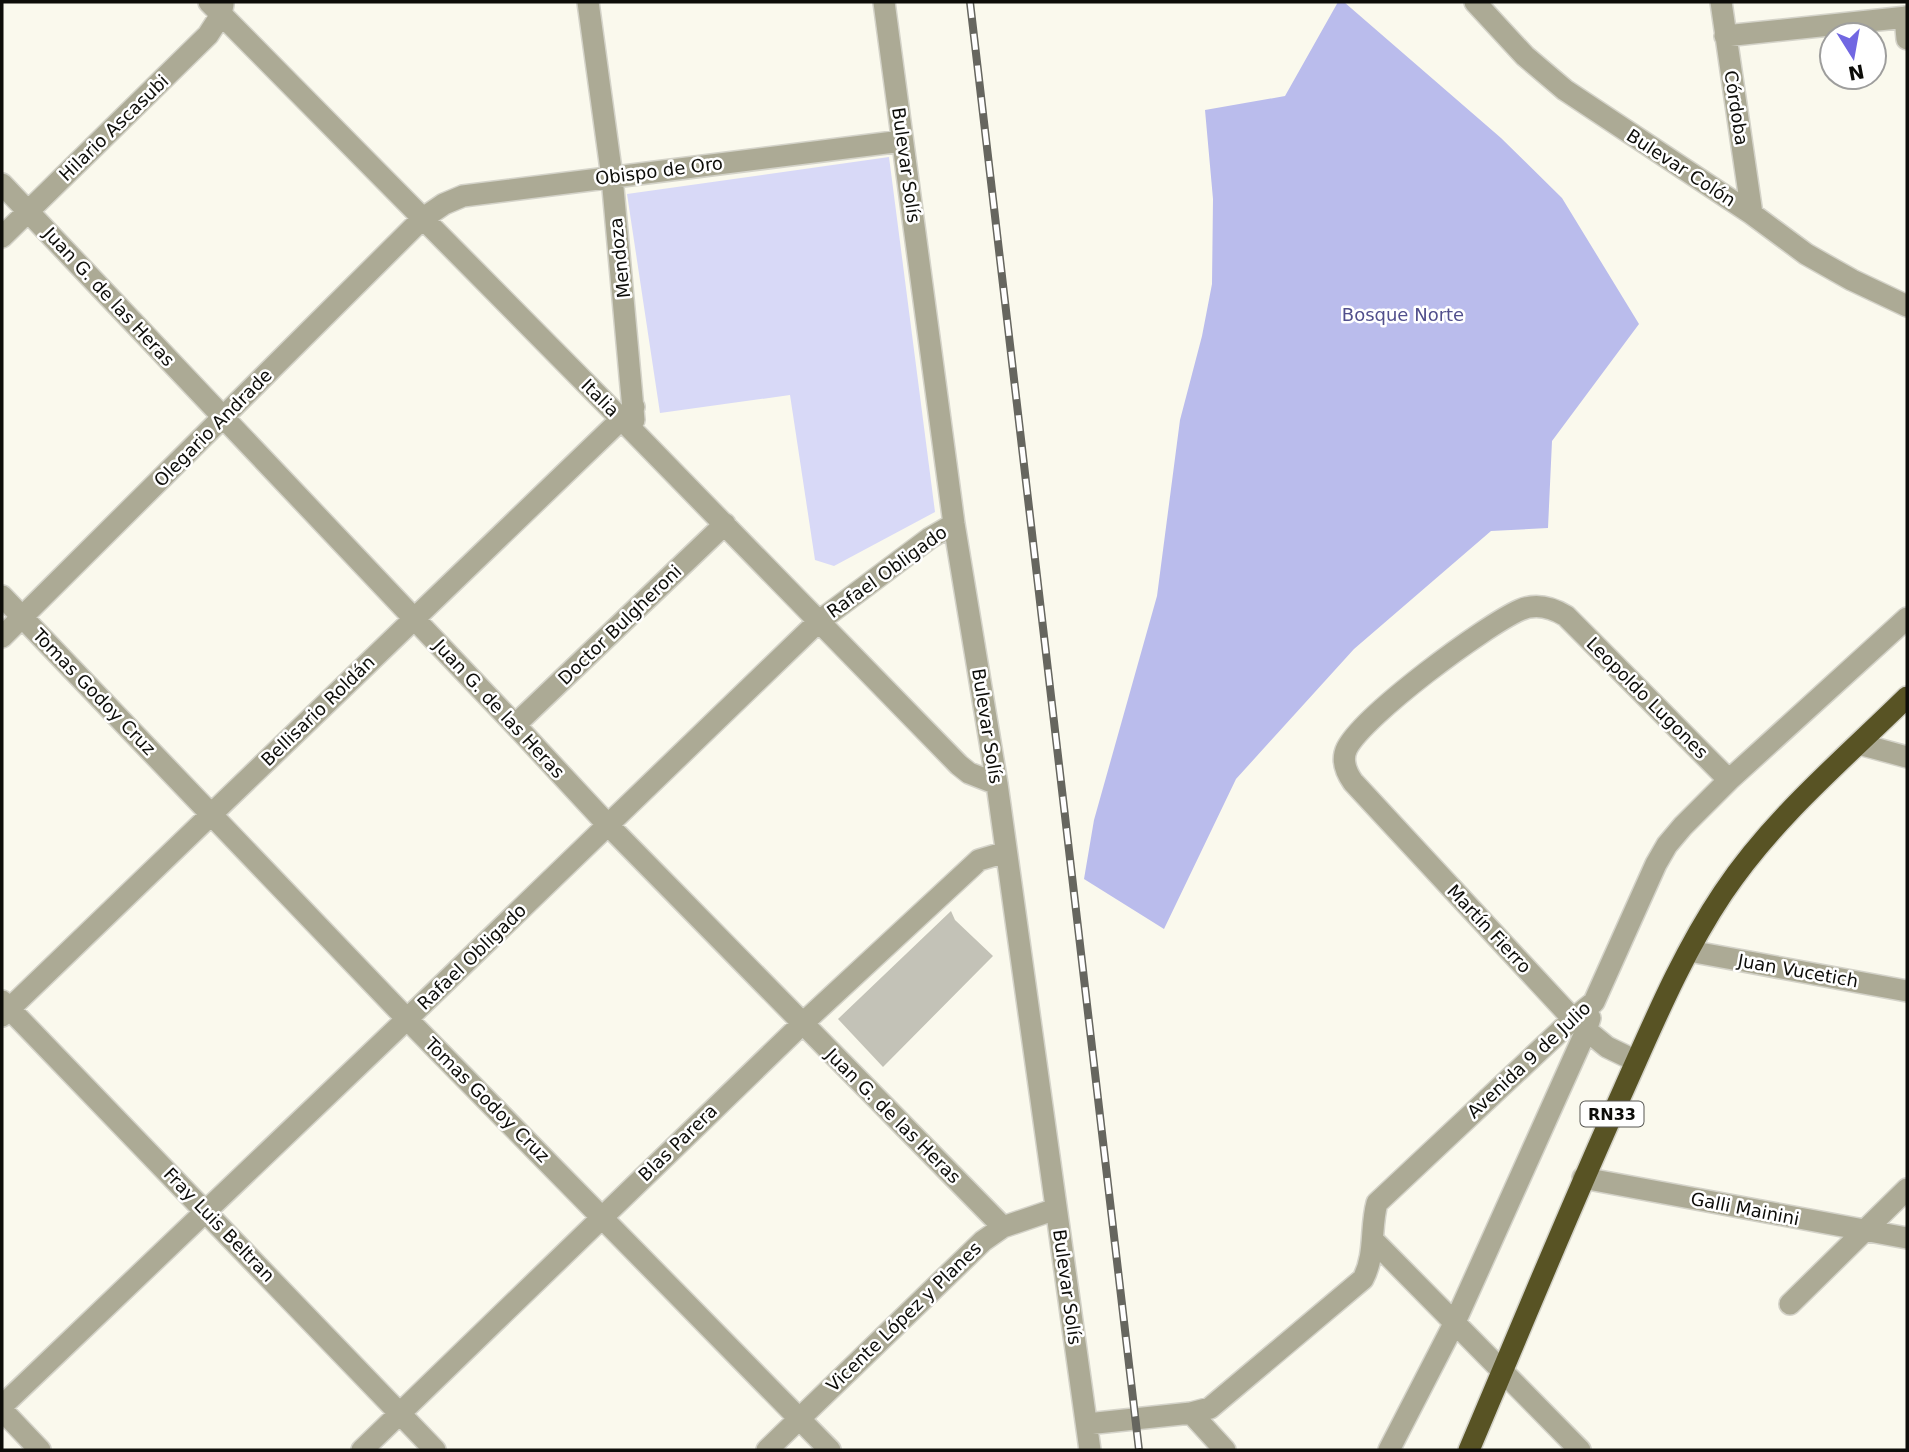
<svg xmlns="http://www.w3.org/2000/svg" width="1909" height="1452" font-family="'DejaVu Sans',sans-serif">
  <rect width="100%" height="100%" fill="#faf9ed"/>
  <!-- green -->
  <path fill="#d8d9f7" d="M889 157 935 512 834 566 815 560 790 395 660 413 627 194Z"/>
  <!-- forest -->
  <path fill="#babcec" d="M1338 2H1344L1501 138 1562 198 1639 324 1552 441 1548 528 1491 531 1354 649 1236 779 1164 929 1084 879 1094 820 1157 596 1180 420 1202 336 1212 284 1213 199 1205 110 1285 96Z"/>
  <!-- building -->
  <path fill="#c3c2b7" d="M951 911 955 920 993 956 883 1067 838 1019Z"/>
  <g fill="none" stroke-linecap="round" stroke-linejoin="round">
    <!-- minor casing -->
    <g stroke="#d4d3c9" stroke-width="24">
      <path id="minor" d="M209 2 634 432 959 765 969 773 997 784
        M588 2 612 177 634 420
        M884 2 954 524 997 784 1090 1450
        M1475 2 1525 56 1565 90 1752 214 1806 254 1852 280 1907 306
        M1721 2 1752 214
        M1905 17 1907 39
        M1725 36 1907 17
        M2 184 515 725 608 825 1003 1227
        M2 237 208 35 221 15 223 4
        M2 596 407 1019 830 1450
        M2 637 422 219 444 204 463 196 902 141
        M515 725 725 524
        M1859 744 1907 757
        M1689 951 1907 991
        M2 1001 435 1450
        M2 1016 634 407
        M1636 1061 1607 1047 1573 1019 1353 782C1346 772 1341 760 1347 748 1364 715 1484 626 1520 610 1536 603 1551 607 1566 616L1729 780
        M1583 1178 1907 1238
        M1373 1240 1580 1450
        M1790 1304 1907 1189
        M2 1406 407 1019 818 622 930 538 954 524
        M2 1410 40 1450
        M1191 1413 1225 1450
        M1087 1424 1191 1413 1210 1408 1363 1279C1376 1254 1370 1228 1377 1203L1573 1019 1594 1002 1656 864 1667 845 1683 826 1729 780 1907 618
        M362 1450 802 1024 979 860 1006 852
        M767 1450 983 1241 1003 1227 1056 1209
        M1389 1450 1455 1322 1586 1031 1590 1018"/>
    </g>
    <!-- highway casing -->
    <g stroke="#d4d3c9" stroke-width="24">
      <path id="highway" d="M1469 1450C1520 1330 1569 1210 1623 1091 1653 1024 1682 954 1723 893 1773 818 1844 759 1907 697"/>
    </g>
    <!-- minor -->
    <use href="#minor" stroke="#acaa95" stroke-width="21"/>
    <!-- highway -->
    <use href="#highway" stroke="#585324" stroke-width="21"/>
    <!-- rail casing -->
    <g stroke="#66665f" stroke-width="8">
      <path id="rail" d="M970 2 1139 1450"/>
    </g>
    <!-- rail -->
    <use href="#rail" stroke="#fff" stroke-width="5" stroke-dasharray="16" stroke-linecap="butt"/>
  </g>
  <g text-anchor="middle" stroke-width="5" stroke-linejoin="round" paint-order="stroke">
    <!-- shield labels -->
    <rect fill="#fff" stroke="#565653" stroke-width="2" x="1580.5" y="1101.5" width="63" height="25" rx="5"/>
    <g font-size="16" font-weight="bold" fill="#0d0d09">
      <text x="1612" y="1120">RN33</text>
    </g>
    <!-- street labels -->
    <g font-size="18" fill="#0d0d09" stroke="#fff">
      <text transform="translate(1736 108) rotate(81)" y="6">Córdoba</text>
      <text transform="translate(114 128) rotate(-44)" y="6">Hilario Ascasubi</text>
      <text transform="translate(906 165) rotate(82)" y="6">Bulevar Solís</text>
      <text transform="translate(1681 168) rotate(33)" y="6">Bulevar Colón</text>
      <text transform="translate(659 171) rotate(-7)" y="6">Obispo de Oro</text>
      <text transform="translate(620 258) rotate(-96)" y="6">Mendoza</text>
      <text transform="translate(109 297) rotate(47)" y="6">Juan G. de las Heras</text>
      <text transform="translate(600 398) rotate(45)" y="6">Italia</text>
      <text transform="translate(213 428) rotate(-45)" y="6">Olegario Andrade</text>
      <text transform="translate(887 572) rotate(-36)" y="6">Rafael Obligado</text>
      <text transform="translate(620 625) rotate(-44)" y="6">Doctor Bulgheroni</text>
      <text transform="translate(94 692) rotate(46)" y="6">Tomas Godoy Cruz</text>
      <text transform="translate(1647 698) rotate(45)" y="6">Leopoldo Lugones</text>
      <text transform="translate(499 709) rotate(47)" y="6">Juan G. de las Heras</text>
      <text transform="translate(318 711) rotate(-44)" y="6">Bellisario Roldán</text>
      <text transform="translate(987 726) rotate(81)" y="6">Bulevar Solís</text>
      <text transform="translate(1489 929) rotate(47)" y="6">Martín Fierro</text>
      <text transform="translate(472 957) rotate(-44)" y="6">Rafael Obligado</text>
      <text transform="translate(1798 971) rotate(10)" y="6">Juan Vucetich</text>
      <text transform="translate(1529 1060) rotate(-43)" y="6">Avenida 9 de Julio</text>
      <text transform="translate(487 1100) rotate(45)" y="6">Tomas Godoy Cruz</text>
      <text transform="translate(893 1116) rotate(45)" y="6">Juan G. de las Heras</text>
      <text transform="translate(678 1143) rotate(-44)" y="6">Blas Parera</text>
      <text transform="translate(1745 1209) rotate(11)" y="6">Galli Mainini</text>
      <text transform="translate(219 1225) rotate(46)" y="6">Fray Luis Beltran</text>
      <text transform="translate(1067 1287) rotate(82)" y="6">Bulevar Solís</text>
      <text transform="translate(904 1317) rotate(-44)" y="6">Vicente López y Planes</text>
    </g>
    <!-- park labels -->
    <g font-size="18" fill="#514f8c" stroke="#fff">
      <text x="1403" y="321">Bosque Norte</text>
    </g>
  </g>
  <!-- border -->
  <rect width="1909" height="1452" fill="none" stroke="#0d0d09" stroke-width="7"/>
  <!-- north arrow -->
  <g transform="translate(1853 56) rotate(169)"><circle r="33" fill="#ffffff" stroke="#9e9e9d" stroke-width="2"/>
  <path d="M0-5L12 26L0 18L-12 26Z" fill="#7167e2"/>
  <text y="-10" font-size="19" font-weight="bold" text-anchor="middle" fill="#0d0d09">N</text>
  </g>
</svg>
